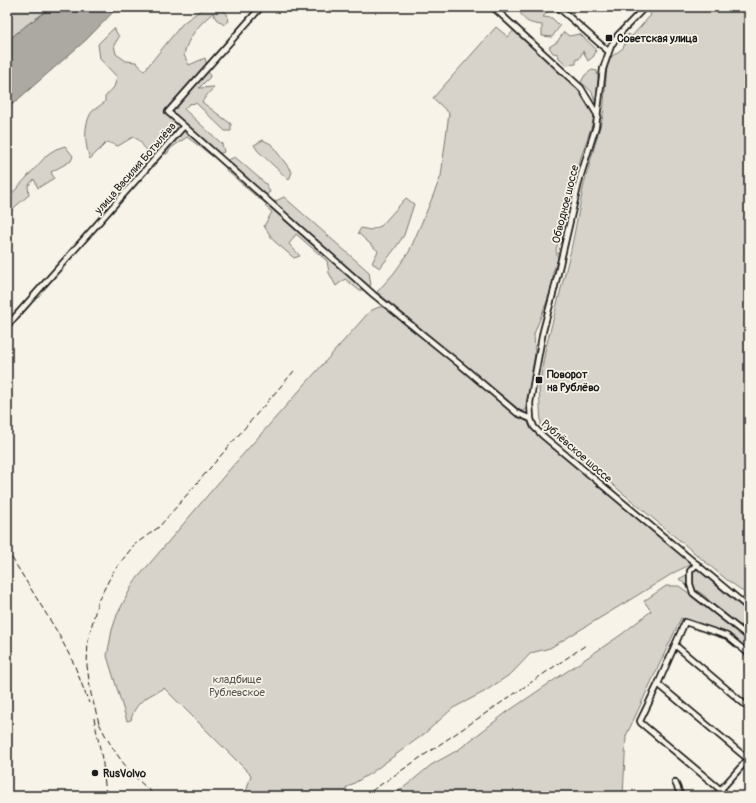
<svg xmlns="http://www.w3.org/2000/svg" width="756" height="803" font-family="Pangolin,sans-serif">
  <rect width="100%" height="100%" fill="#f7f3e8"/>
  <filter id="ink" filterUnits="userSpaceOnUse"><feTurbulence type="fractalNoise" baseFrequency=".025" numOctaves="2"/><feDisplacementMap in="SourceGraphic" scale="8" xChannelSelector="R" yChannelSelector="G"/><feConvolveMatrix kernelMatrix="1 2 1 2 8 2 1 2 1" color-interpolation-filters="sRGB"/></filter>
  <g filter="url(#ink)">
    <!-- green -->
    <path fill="#d7d3cb" stroke="#7a7874" d="M12 7H52L28 24 7 41V9Z
      M203 7H221L227 14 229 21 224 25 216 19 213 13C200 23 187 38 184 55L189 65 205 58 210 77 199 88 214 87 207 95 202 102 231 124V131H225L196 103 189 104 184 109 222 144 224 152 212 156 187 137 171 148 167 154C160 153 153 154 147 150 141 146 143 141 133 137L118 146 107 142 90 159C85 146 83 126 91 113 94 109 101 105 105 102V97L114 87 117 77 100 59 98 44 114 28 119 37 114 45 116 54 126 61 136 62 144 71 183 23 201 10Z
      M518 7H551L543 17 552 18 560 26 552 37 542 36V25C527 23 524 22 518 7Z
      M650 7H749V598L740 589 727 580 541 425 539 388 545 351 571 250 584 184 603 116 607 66 611 57 623 48 627 39 628 34 632 36 651 15 648 10Z
      M496 27 508 37 515 29 578 88 595 116 575 175 573 190 556 250 558 259 553 272V286L534 334 535 354 525 411H521L377 292 394 273 409 252 428 208 441 176 449 113 433 98Z
      M564 32 569 36 580 34 596 49 594 56 588 61 583 51 579 59H576V64L567 65 559 58 558 54 553 53 549 47 557 42Z
      M592 70 597 71 598 78 597 107 592 92 581 82 585 75Z
      M263 140 271 144 292 172 289 180 258 151 254 145Z
      M65 146 73 156 71 161 51 172 54 178 38 188 34 179 28 186 29 195 17 205 7 215V199L48 154 56 149Z
      M235 157 266 184 270 192 259 199 226 170 228 160Z
      M284 197 369 272 371 285 360 291 345 279 336 286 329 273 327 261 296 234 289 244 300 256 294 258 274 241 264 226 272 212 265 206Z
      M406 198 414 204 404 235 394 250 380 268 372 263 378 251 358 233 361 228 370 230 381 226Z
      M379 307H387L515 415 528 422 530 427 535 432 692 564 675 572 633 598 550 648 531 653 512 673 484 692 453 708 424 734 371 773 346 788 349 796H245L251 775 164 688C149 696 135 701 131 720L127 721 107 656 112 630 117 615 134 582 230 469 370 311Z
      M697 569 727 595 749 613V651L728 634 681 618 626 736 623 796H391L407 785 431 765 458 750 507 712 622 634 651 611 644 601 666 586H679L712 610 714 607 705 596 699 592 688 587 679 579Z"/>
    <!-- water -->
    <path fill="#aca9a2" stroke="#72716c" d="M52 7H118L86 40 7 109V41L28 24Z"/>
    <g fill="none" stroke-linecap="round" stroke-linejoin="round">
      <!-- minor casing -->
      <g stroke="#1c1c1c" stroke-width="8">
        <path id="minor" d="M493 7 581 88 598 116
          M558 7 608 51
          M645 7 618 35 611 46 603 69 596 126 580 178 554 290 543 331 530 403 531 419 534 427 542 435 749 608
          M184 126 374 295 463 367 517 413 531 419
          M7 326 184 126 168 112 261 7
          M697 564 690 571V584L693 593 749 637
          M675 645 749 708
          M658 684 749 760
          M675 782 681 796
          M715 796 749 758
          M728 796 641 723 640 721 658 684 685 622 727 636 749 654"/>
      </g>
      <!-- minor -->
      <use href="#minor" stroke="#f7f3e8" stroke-width="4.5"/>
      <!-- rail -->
      <path stroke="#1c1c1c" stroke-width="1" stroke-dasharray="6 3" stroke-linecap="butt" d="M7 550 58 633 74 664 89 703
        M94 718 103 764 106 796
        M99 723 91 694 87 666 88 640 98 601 113 572 134 545 159 527 294 371
        M99 723C113 752 131 777 157 796
        M364 796 586 645"/>
    </g>
  </g>
  <!-- markers -->
  <g fill="#1c1c1c" stroke="#f7f3e8" stroke-width="1.5">
    <rect x="605" y="34" width="8" height="8" rx="2"/>
    <rect x="535" y="376" width="8" height="8" rx="2"/>
    <circle cx="95" cy="773" r="4"/>
  </g>
  <g text-anchor="middle" stroke-width="3.5" stroke-linejoin="round" paint-order="stroke">
    <!-- poi labels -->
    <g font-size="11" font-weight="bold" fill="#1c1c1c" stroke="#f7f3e8" text-anchor="start">
      <text x="617" y="42">Советская улица</text>
      <text x="547" y="378">Поворот<tspan x="547" dy="13">на Рублёво</tspan></text>
      <text x="103" y="777">RusVolvo</text>
    </g>
    <!-- street labels -->
    <g font-size="11" fill="#1c1c1c" stroke="#f7f3e8">
      <text transform="translate(135 168) rotate(-49)" y="4">улица Василия Ботылёва</text>
      <text transform="translate(565 204) rotate(-76)" y="4">Обводное шоссе</text>
      <text transform="translate(577 451) rotate(41)" y="4">Рублёвское шоссе</text>
    </g>
    <!-- park labels -->
    <g font-size="11" fill="#545351" stroke="#f7f3e8">
      <text x="237" y="683">кладбище<tspan x="237" dy="13">Рублевское</tspan></text>
    </g>
  </g>
  <!-- margin -->
  <rect width="756" height="803" fill="none" stroke="#f7f3e8" stroke-width="24"/>
  <rect x="12" y="12" width="732" height="779" fill="none" stroke="#1c1c1c" stroke-width="1.5" filter="url(#ink)"/>
</svg>
